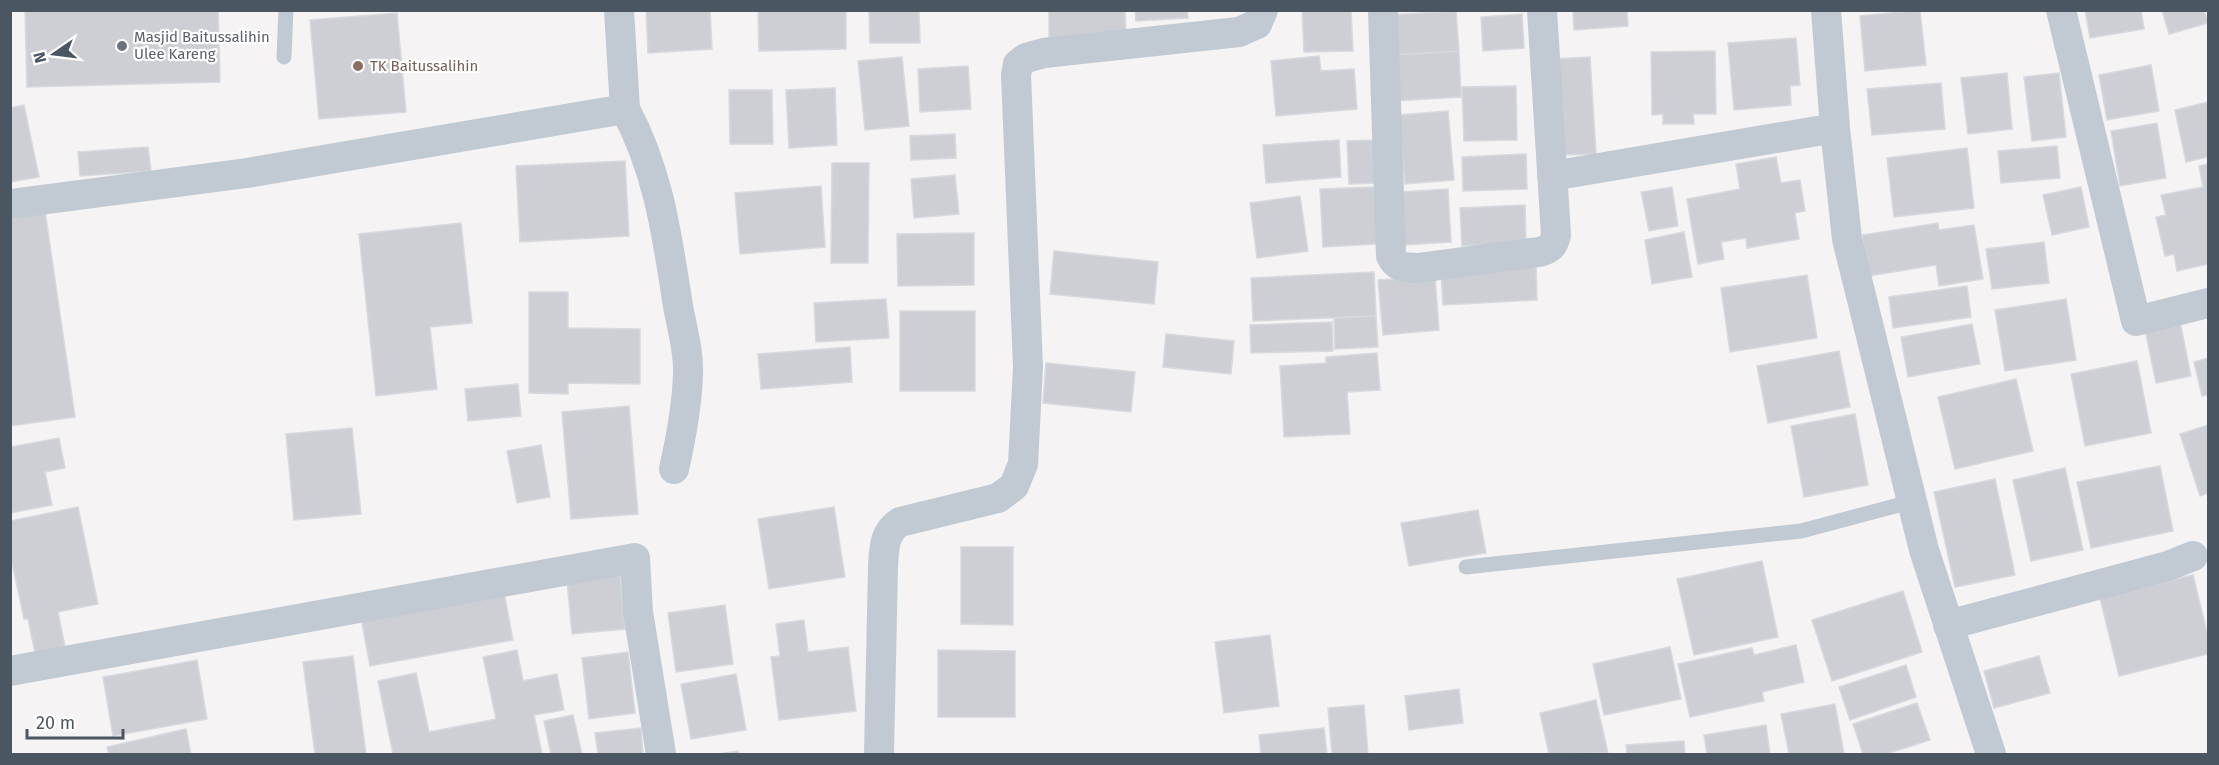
<svg xmlns="http://www.w3.org/2000/svg" width="2219" height="765" font-family="'Fira Sans',sans-serif">
  <rect width="100%" height="100%" fill="#f5f3f3"/>
  <!-- building -->
  <path fill="#cdcfd5" stroke="#d7d9de" stroke-width="1.5" d="M25 10H218L220 82 27 87Z
    M646 10H710L712 49 648 53Z
    M758 10H846V49L759 51Z
    M869 10H919L920 43H870Z
    M1049 10H1125L1126 40H1049Z
    M1135 10H1187L1188 18 1136 21Z
    M1302 10H1351L1353 51 1304 52Z
    M1573 10H1627L1628 26 1574 30Z
    M1920 10 1926 65 1865 71 1860 16Z
    M2085 10H2141L2144 29 2090 38Z
    M2162 10H2204L2208 23 2169 34Z
    M1456 11 1459 51 1392 55 1389 15Z
    M397 13 406 112 319 119 310 20Z
    M1522 14 1524 48 1483 51 1481 17Z
    M1796 38 1800 85 1790 86 1791 105 1734 110 1728 43Z
    M1459 51 1461 97 1394 101 1392 55Z
    M1715 51 1716 114H1693L1694 124H1663V114L1652 115 1651 52Z
    M1319 56 1321 71 1354 69 1357 109 1276 116 1271 61Z
    M902 57 909 126 865 130 858 61Z
    M1590 57 1596 154 1559 155 1553 59Z
    M2151 65 2159 111 2107 120 2099 75Z
    M968 66 971 109 920 112 918 69Z
    M2007 73 2012 129 1968 134 1961 78Z
    M2059 73 2066 137 2032 141 2024 77Z
    M1941 83 1945 129 1872 135 1867 89Z
    M1516 86 1517 140 1464 141 1462 87Z
    M835 88 837 145 789 148 786 90Z
    M729 90H772L773 144H730Z
    M2208 102V157L2186 162 2175 110Z
    M24 105 39 177 10 182V108Z
    M1448 111 1454 180 1405 184 1399 115Z
    M2157 123 2166 178 2120 186 2111 131Z
    M955 134 956 158 911 160 910 136Z
    M1339 140 1341 177 1266 183 1263 145Z
    M1376 140 1378 183 1349 184 1347 141Z
    M2057 146 2060 178 2001 183 1998 151Z
    M148 147 151 171 80 176 78 152Z
    M1967 148 1974 208 1894 217 1887 158Z
    M1526 154 1527 189 1463 191 1462 157Z
    M1776 157 1781 183 1800 180 1805 211 1795 213 1799 239 1747 248 1746 238 1721 242 1724 259 1698 264 1687 199 1740 189 1736 164Z
    M625 161 629 236 520 242 516 166Z
    M832 163H869L868 263H831Z
    M2208 164V264L2177 271 2174 254 2165 256 2156 217 2166 215 2161 195 2203 187 2199 166Z
    M955 175 959 214 914 218 911 179Z
    M821 186 825 247 740 254 735 193Z
    M1374 187 1377 244 1323 247 1320 189Z
    M1672 187 1678 226 1649 231 1641 192Z
    M2081 187 2089 227 2052 235 2043 195Z
    M1448 189 1451 242 1403 245 1401 192Z
    M1300 196 1308 251 1257 258 1250 203Z
    M44 204 75 417 10 426V209Z
    M1525 205 1526 243 1462 246 1460 208Z
    M461 223 472 323 430 327 437 389 376 396 359 234Z
    M1938 223 1939 230 1974 225 1983 279 1939 286 1936 265 1869 276 1862 235Z
    M1684 232 1692 277 1652 284 1645 240Z
    M974 233V285L898 286 897 234Z
    M2044 242 2049 283 1992 289 1986 249Z
    M1054 251 1158 262 1154 304 1050 294Z
    M1536 267 1537 300 1443 305 1441 272Z
    M1374 272 1376 316 1253 321 1251 278Z
    M1807 275 1817 338 1730 352 1721 288Z
    M1435 276 1439 330 1383 335 1378 280Z
    M1967 286 1971 317 1893 328 1889 297Z
    M529 292H568V328L640 329V384L568 383V394L529 393Z
    M886 299 889 338 816 342 814 303Z
    M2066 299 2076 360 2005 371 1995 310Z
    M900 311H975V391H900Z
    M1376 316 1378 347 1335 349 1334 318Z
    M1332 322 1333 351 1251 353 1250 325Z
    M2180 322 2191 376 2156 383 2145 329Z
    M1972 324 1980 364 1908 377 1901 337Z
    M1166 334 1234 341 1231 374 1163 367Z
    M850 347 852 382 761 389 758 354Z
    M1839 351 1850 407 1768 423 1757 366Z
    M1377 353 1380 390 1347 392 1350 434 1284 437 1280 366 1326 363V357Z
    M2208 358V395L2202 396 2194 362Z
    M2137 361 2151 433 2085 446 2071 374Z
    M1046 363 1135 372 1131 412 1043 403Z
    M2016 379 2033 451 1955 469 1938 397Z
    M518 384 521 416 468 421 465 389Z
    M629 406 638 514 571 519 562 412Z
    M1855 414 1868 485 1804 497 1791 426Z
    M2208 425V493L2200 496 2180 434Z
    M352 428 361 514 294 520 286 434Z
    M59 438 65 468 45 472 52 505 10 513V447Z
    M541 445 550 497 517 503 507 451Z
    M2160 466 2173 531 2091 548 2077 482Z
    M2065 468 2083 550 2031 561 2013 480Z
    M1995 479 2015 575 1955 587 1934 492Z
    M78 507 98 604 58 612 65 647 35 653 28 619H24L10 553V521Z
    M834 507 845 577 769 589 758 519Z
    M1478 510 1486 553 1409 566 1401 523Z
    M961 547H1013V625L961 624Z
    M1762 561 1778 637 1694 655 1677 579Z
    M620 574 625 629 572 634 567 580Z
    M2193 575 2208 636V654L2119 676 2100 598Z
    M1903 591 1922 652 1832 681 1812 620Z
    M504 592 513 640 370 666 361 618Z
    M725 605 733 664 676 672 668 613Z
    M804 620 808 652 848 647 856 711 779 720 771 657 780 656 776 624Z
    M1270 635 1279 706 1224 713 1215 642Z
    M1796 645 1804 682 1762 692 1764 701 1690 717 1678 664 1752 648 1754 655Z
    M1670 647 1681 699 1604 715 1593 664Z
    M517 650 523 681 557 674 564 710 534 715 542 754H393L378 681 416 673 429 732 496 719 483 657Z
    M938 650 1015 651V717H938Z
    M628 652 635 713 589 719 582 658Z
    M353 656 366 754H315L303 662Z
    M2039 656 2050 693 1994 708 1984 671Z
    M197 660 207 719 113 736 103 677Z
    M1906 665 1916 697 1850 720 1839 687Z
    M736 674 746 730 691 739 681 684Z
    M1459 689 1463 723 1409 730 1405 696Z
    M1596 700 1608 753 1549 754 1540 713Z
    M1917 703 1930 740 1886 754H1863L1853 724Z
    M1835 704 1844 754H1789L1781 714Z
    M1364 705 1368 754H1332L1328 708Z
    M573 715 582 754H551L544 721Z
    M1766 725 1770 754H1707L1704 735Z
    M641 728 643 754H598L595 733Z
    M1324 728 1327 754H1261L1259 735Z
    M186 729 191 754H109L107 747Z
    M1684 741 1685 754H1627L1626 745Z
    M738 751 739 754H718Z"/>
  <g fill="none" stroke-linecap="round" stroke-linejoin="round">
    <!-- lane -->
    <path stroke="#c1cad2" stroke-width="15" d="M284 57 286 10
      M1466 567 1801 531 1914 501"/>
    <!-- street -->
    <path stroke="#c1cad2" stroke-width="30" d="M1383 10 1391 256C1397 269 1406 267 1418 268L1539 252C1550 249 1553 247 1556 235L1542 10
      M1826 10 1835 128 1847 239 1924 550 1991 754
      M2061 10 2136 321 2208 303
      M625 109C659 172 667 236 678 306 682 328 689 352 688 374 687 406 681 438 674 469
      M1552 176 1835 128
      M10 204 247 173 625 109 619 10
      M1948 625 2168 566 2193 556
      M10 671 635 558 638 612 661 754
      M879 754 883 566C884 549 884 532 900 522L998 498 1014 486 1023 464 1028 367 1016 75 1018 64 1026 58 1044 53 1239 32 1257 24 1263 10"/>
  </g>
  <!-- markers -->
  <circle fill="#6b7280" stroke="#fff" stroke-width="2" cx="122" cy="46" r="6"/>
  <circle fill="#8d6e63" stroke="#fff" stroke-width="2" cx="358" cy="66" r="6"/>
  <g text-anchor="middle" stroke-width="4.5" stroke-linejoin="round" paint-order="stroke">
    <!-- worship labels -->
    <g font-size="15" fill="#5b616d" stroke="#fff" text-anchor="start">
      <text x="134" y="42">Masjid Baitussalihin<tspan x="134" dy="17">Ulee Kareng</tspan></text>
    </g>
    <!-- education labels -->
    <g font-size="15" fill="#785e54" stroke="#fff" text-anchor="start">
      <text x="370" y="71">TK Baitussalihin</text>
    </g>
  </g>
  <!-- border -->
  <rect width="2219" height="765" fill="none" stroke="#4a5661" stroke-width="24"/>
  <!-- north arrow -->
  <g transform="translate(54 54) rotate(256)" stroke="#ffffff" stroke-width="4.5" paint-order="stroke">
  <path d="M0-4.5L10 22L0 15L-10 22Z" fill="#4a5661"/>
  <text y="-9" font-size="16" font-weight="bold" text-anchor="middle" fill="#4a5661">N</text>
  </g>
  <!-- scale -->
  <path d="M27 729v9h96v-9" fill="none" stroke="#4a5661" stroke-width="3"/>
  <text x="36" y="729" font-size="18" fill="#4a5661" stroke="#ffffff" stroke-width="4.5" paint-order="stroke">20 m</text>
</svg>
